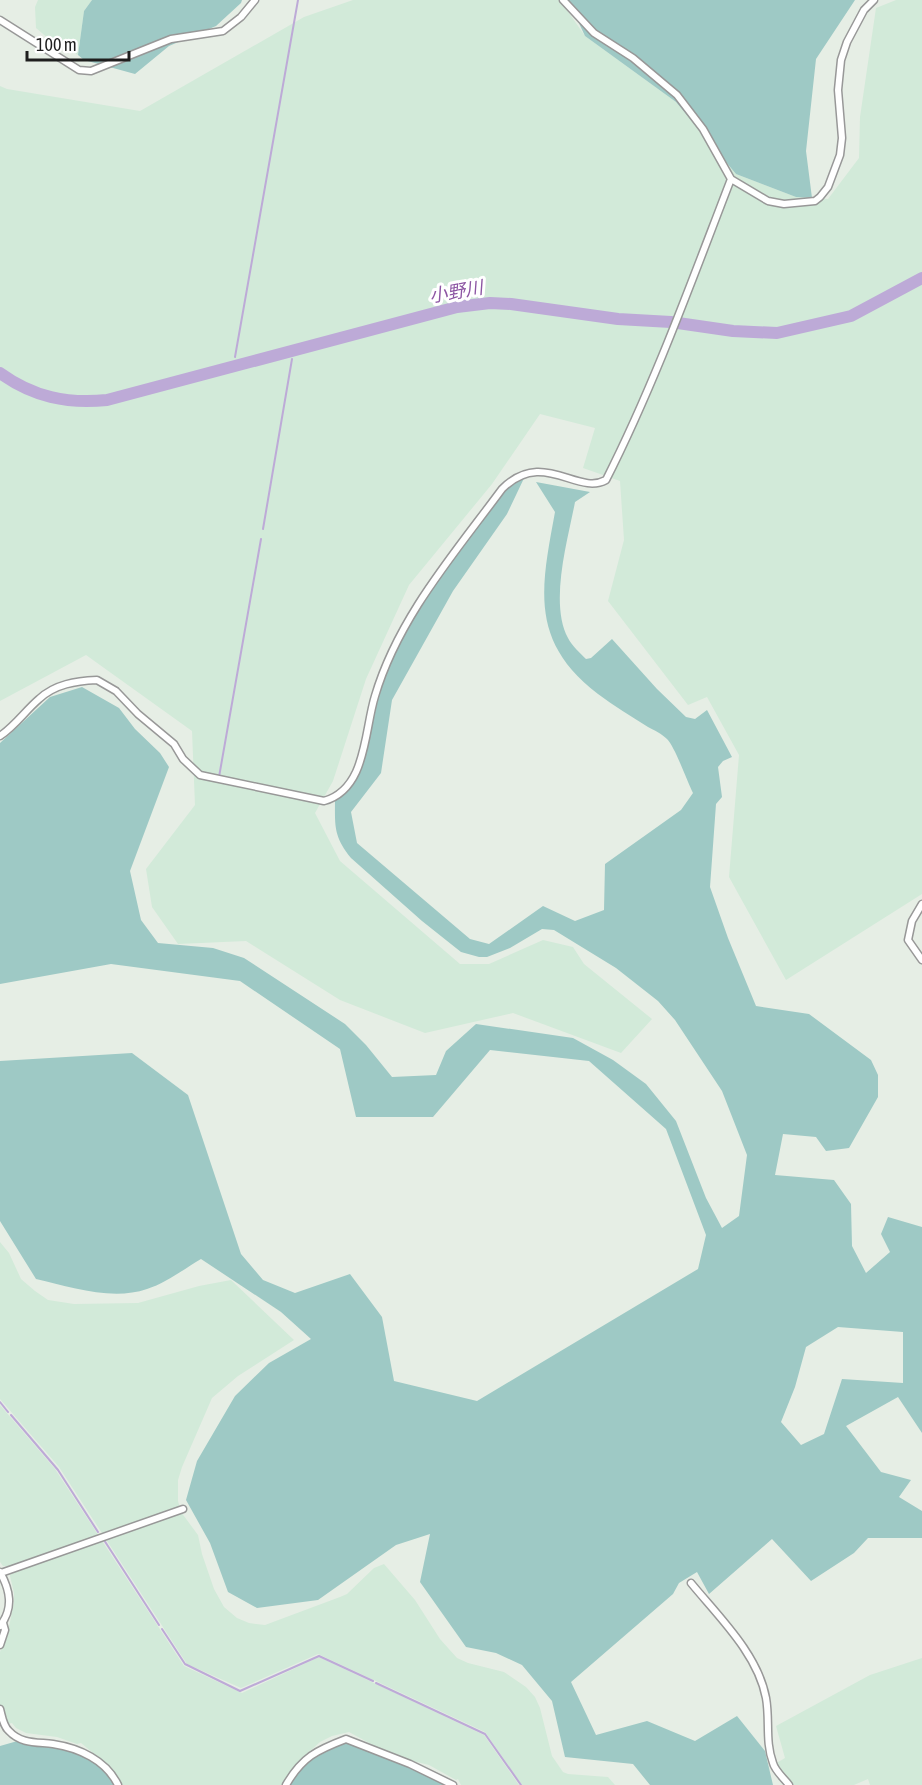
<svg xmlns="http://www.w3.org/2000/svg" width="922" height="1785" font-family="'Asap Condensed','Noto Sans JP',sans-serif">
  <rect width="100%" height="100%" fill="#e6eee5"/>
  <!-- farmland -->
  <path fill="#d2ead9" d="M38 0H92L84 11 78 55 56 45 36 28 35 7Z
    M353 0H560L585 36 676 102 736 174 796 197 828 199 859 158 860 117 876 8 896 0H922V894L786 980 729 877 739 755 707 697 688 705 608 601 624 540 620 481 583 468 595 428 540 414 492 484 409 585 366 679 333 781 315 813 340 861 460 964H489L543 940 573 947 584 964 652 1019 621 1053 513 1013 425 1033 340 1000 246 941 178 944 152 907 146 869 195 805 192 731 86 655 0 701V86L7 89 140 111 304 17Z
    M0 1242 9 1253 21 1279 35 1291 48 1300 74 1304 138 1303 199 1286 231 1280 294 1340 238 1376 212 1398 182 1467 178 1480V1501L181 1512 198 1535 202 1554 214 1589 224 1607 237 1618 249 1623 265 1625 340 1597 347 1594 374 1568 384 1564 415 1600 440 1639 457 1658 468 1663 504 1672 526 1687 535 1697 540 1708 552 1756 563 1772 568 1774 608 1777 615 1785H522L485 1732 318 1654 241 1688 187 1664 59 1467 0 1399Z
    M0 1405 55 1469 184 1666 242 1693 319 1657 484 1735 519 1785H461L458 1779 456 1780 429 1765 393 1756 349 1732 332 1736 320 1742 297 1763 282 1785H121L119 1779 110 1767 81 1743 77 1744 57 1737 26 1733 16 1728 12 1723 7 1724 0 1714V1652L9 1627 14 1602V1593L10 1576 11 1572 7 1566H3L0 1562Z
    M922 1658V1785H870L868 1779 854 1785H789L773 1765 785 1758 776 1726 870 1675Z"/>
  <!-- forest -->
  <path fill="#9ec9c5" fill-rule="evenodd" d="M92 0H242L241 3 216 26 169 46 135 74 84 60 78 55 84 11Z
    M568 0H855L816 59 806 151 812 198 796 197 736 174 676 102 585 36Z
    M526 474 507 514 453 591 392 700 381 773 351 812 357 843 470 939 489 944 543 906 575 921 604 910 605 864 681 810 693 793C687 781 675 747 667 739 662 734 654 730 648 727 631 716 614 706 598 694 529 641 541 588 555 512L536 482 590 492 575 502C568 539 549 603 568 638 572 646 580 653 586 659L591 658 612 639 657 689 686 717 695 719 707 710 732 757 723 761 718 767 722 797 716 804 710 887 728 938 756 1006 809 1014 871 1060 878 1075V1097L849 1148 826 1151 816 1137 783 1134 775 1175 834 1180 851 1204 852 1246 866 1273 890 1252 881 1234 888 1217 922 1227V1433L898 1397 846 1426 881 1472 911 1480 899 1497 922 1511V1538H868L854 1553 811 1581 772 1539 709 1594 697 1572 679 1583 673 1594 571 1682 596 1735 647 1721 695 1741 737 1716 765 1751 773 1785H650L633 1764 565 1757 552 1701 522 1665 496 1653 466 1647 420 1582 430 1534 396 1545 318 1600 257 1608 228 1592 210 1543 186 1500 197 1461 235 1396 269 1363 311 1339 281 1312 201 1259C184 1269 166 1283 147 1289 112 1301 71 1287 36 1279L0 1221V1061L132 1053 188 1095 241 1254 263 1280 295 1293 350 1274 382 1317 394 1381 477 1401 698 1269 706 1235 666 1129 589 1061 490 1050 433 1117H356L340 1049 240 981 111 964 0 984V743L50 697 82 687 119 708 135 729 160 753 169 767 130 871 141 920 158 943 213 948 244 958 345 1024 366 1045 392 1077 436 1075 446 1051 476 1024 573 1038 613 1060 646 1084 676 1121 706 1198 722 1228 739 1216 747 1155 722 1091 675 1020 658 1001 616 968 554 930 542 929 510 948 487 957H479L461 952 422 921 351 858C333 836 335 825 335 798L352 782 375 695 409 620 502 489ZM838 1327 903 1332V1383L842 1379 824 1434 801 1445 781 1422 795 1387 806 1347Z
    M346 1739 453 1785H286L302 1762Z
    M21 1740 54 1744 92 1757 118 1785H0V1746Z"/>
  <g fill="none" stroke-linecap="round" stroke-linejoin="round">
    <!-- stream -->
    <path stroke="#bdaad7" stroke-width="2" d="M293 351 294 349
      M235 357 298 0
      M233 366 234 362
      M263 529 292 359
      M219 777 261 539
      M0 1402 8 1412
      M11 1415 58 1470 98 1532
      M104 1540 159 1625
      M162 1629 185 1664 240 1691 319 1656 373 1681
      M376 1683 485 1734 521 1785"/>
    <!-- river -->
    <path stroke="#bdaad7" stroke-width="12" d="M0 373C33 397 67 404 107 400L457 307 490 303 511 304 618 319 671 322 733 331 777 333 851 316 922 278"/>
    <!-- street casing -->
    <g stroke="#989898" stroke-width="9">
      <path id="street" d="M563 0 594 33 633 58 677 95 703 129 731 179 768 201 784 204 815 201 820 197 828 187 840 155 842 138 838 90 841 60 847 42 864 10 874 0
        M0 20 79 70 91 71 171 39 223 31 241 17 255 0
        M0 736C15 726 25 711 39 699 55 684 76 681 97 680L116 691 138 714 174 744 183 759 200 775 324 801C367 789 364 731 375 696 398 618 454 554 502 489 543 448 577 496 606 480 655 383 692 280 731 179
        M922 904 912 921 908 940 922 960
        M0 1572C10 1590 14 1608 0 1626
        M1 1573 183 1509
        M691 1583C718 1616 758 1654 766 1698 770 1720 765 1742 773 1763 775 1771 784 1778 789 1785
        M0 1645 5 1630 3 1623
        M0 1709C2 1716 3 1726 9 1731 21 1744 37 1742 53 1744 79 1748 106 1760 118 1785
        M286 1785C302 1757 317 1750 346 1739L410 1764 453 1785"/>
    </g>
    <!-- street -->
    <use href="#street" stroke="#fff" stroke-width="6"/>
  </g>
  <g text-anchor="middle" stroke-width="6" stroke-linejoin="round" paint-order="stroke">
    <!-- water labels -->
    <g font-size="18" font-style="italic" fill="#8c55a3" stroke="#fff">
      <text transform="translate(456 292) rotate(-10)" y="6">小野川</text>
    </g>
  </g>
  <!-- scale -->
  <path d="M27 51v9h102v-9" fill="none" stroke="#1e1e1e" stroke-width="3"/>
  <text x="36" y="51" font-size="18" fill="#1e1e1e" stroke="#ffffff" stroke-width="4.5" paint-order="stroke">100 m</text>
</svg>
